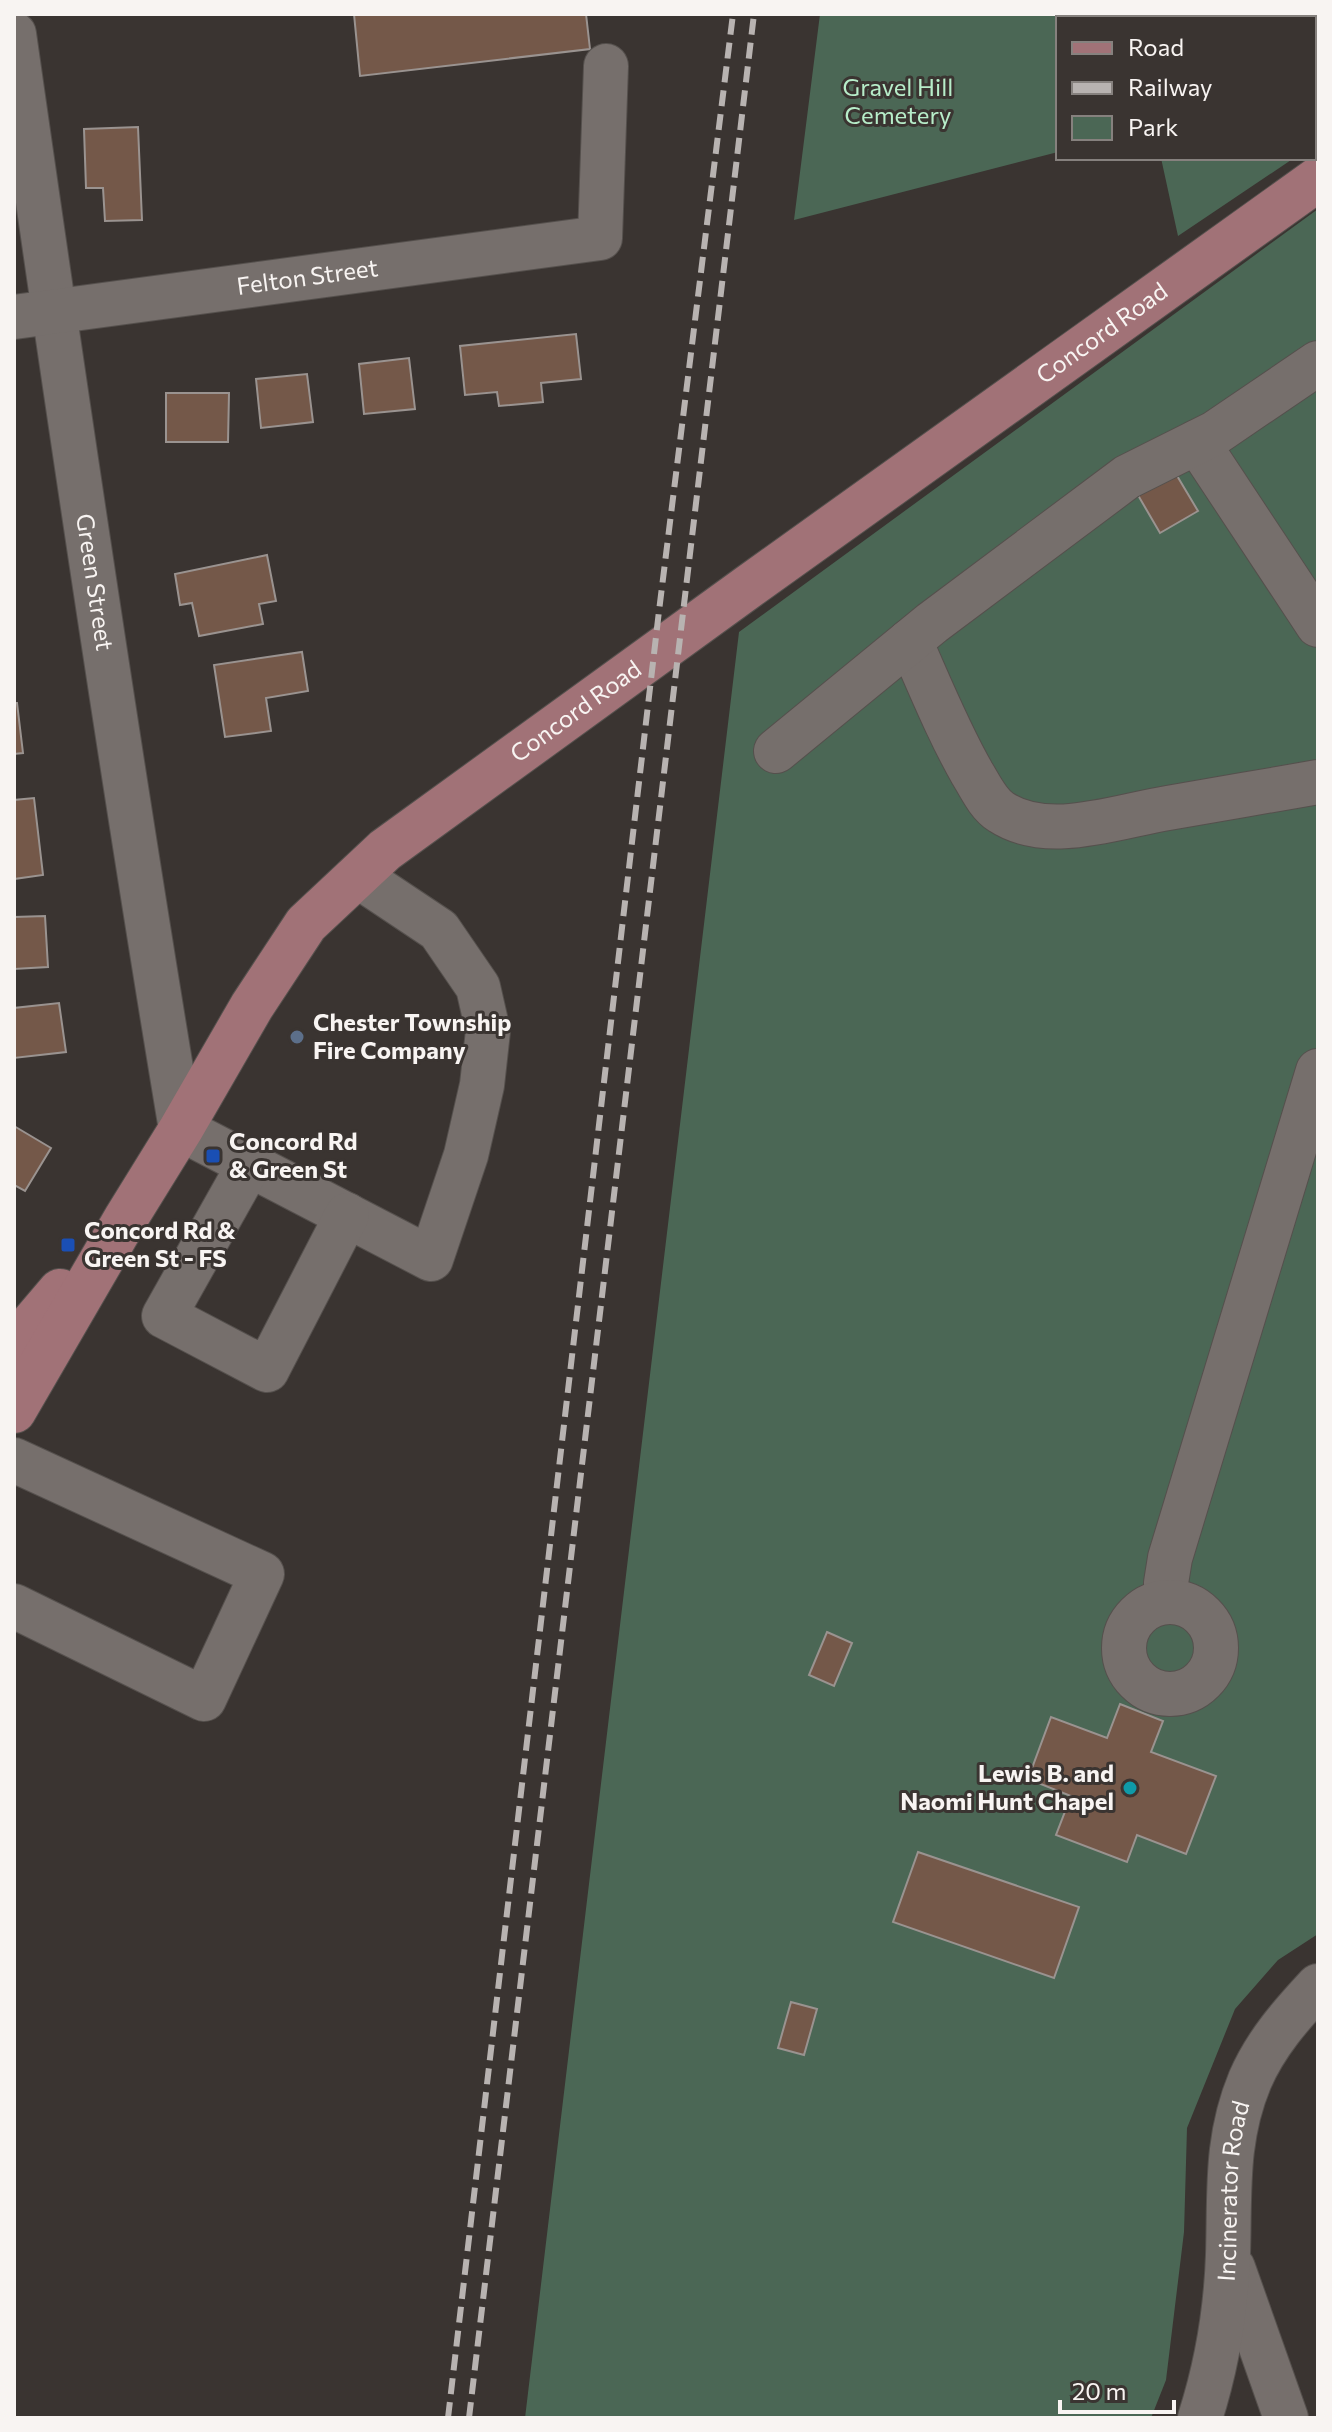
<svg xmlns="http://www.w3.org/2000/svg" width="1332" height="2432" font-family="Commissioner,sans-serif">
  <rect width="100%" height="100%" fill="#3a3431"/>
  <!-- green -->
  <path fill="#4b6755" d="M820 14H1318V140L1314 143V18H1058V152L794 220Z
    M1161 158H1294L1178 236Z
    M1318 209V1934L1278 1960 1235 2009 1187 2128 1184 2232 1166 2380 1151 2418H525L739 632Z"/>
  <!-- building -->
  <path fill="#745849" stroke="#9a9390" stroke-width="2" d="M354 14H586L590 49 360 76Z
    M138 127 142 220 105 221 103 188H86L84 129Z
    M576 334 581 379 541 383 543 402 499 406 497 392 465 395 460 346Z
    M409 358 415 409 364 414 359 364Z
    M307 374 313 422 261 428 256 379Z
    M166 393H229L228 442H166Z
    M1173 469 1198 511 1160 533 1135 490Z
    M267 555 276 601 259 604 263 624 199 636 192 603 180 605 175 574Z
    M302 652 308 691 266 698 271 731 225 737 214 665Z
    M14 703H17L23 753 14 754Z
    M34 798 43 875 14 879V800Z
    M45 916 48 967 14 969V917Z
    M59 1003 66 1052 14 1058V1008Z
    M14 1126 51 1148 25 1191 14 1185Z
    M827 1632 852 1643 834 1686 809 1675Z
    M1120 1704 1163 1721 1151 1752 1216 1776 1186 1854 1137 1835 1127 1862 1056 1835 1071 1796 1028 1779 1051 1717 1107 1738Z
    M918 1852 1079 1907 1054 1978 893 1922Z
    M791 2002 817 2009 804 2055 778 2048Z"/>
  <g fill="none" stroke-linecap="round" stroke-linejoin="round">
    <!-- minor casing -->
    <g stroke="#55504d" stroke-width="46">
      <g id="minor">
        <path id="s1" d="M14 34C66 399 120 764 181 1129L431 1259 466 1155 482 1085 488 1031 478 987 439 930 358 876"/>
        <path id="s2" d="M14 317 600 238 606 66"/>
        <path d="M1197 442 1318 625"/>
        <path d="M910 641C930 686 948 731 972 773 980 786 988 804 1001 812 1048 843 1118 816 1168 808 1218 799 1268 791 1318 782"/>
        <path d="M776 751 932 623 1127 477 1215 433 1318 363"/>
        <path d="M249 1165 164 1316 267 1370 347 1215"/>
        <path d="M14 1460 262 1574 204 1699 14 1606"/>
        <path d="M1167 1601 1166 1583 1170 1558 1318 1071"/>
        <circle cx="1170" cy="1648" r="46"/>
        <path d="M1233 2268 1286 2418"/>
        <path id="s3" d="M1200 2418C1217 2365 1226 2311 1228 2255 1230 2193 1225 2140 1250 2080 1266 2043 1291 2015 1318 1986"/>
      </g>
    </g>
    <!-- major casing -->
    <g stroke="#55504d" stroke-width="46">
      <g id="major">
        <path d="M14 1345 60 1291"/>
        <path id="s4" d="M14 1411 126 1218 181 1129 252 1006 306 924 385 850 748 587 1318 179"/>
      </g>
    </g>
    <!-- minor -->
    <use href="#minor" stroke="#766f6c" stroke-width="44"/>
    <!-- major -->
    <use href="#major" stroke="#a17277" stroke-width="44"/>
    <!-- rail -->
    <path stroke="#b8b3b1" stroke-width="6" stroke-dasharray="16 8" stroke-linecap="butt" d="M448 2418 659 611 733 14
      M469 2418 754 14"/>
  </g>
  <!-- markers -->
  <circle fill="#5c6f8a" stroke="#3a3431" stroke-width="3" cx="297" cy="1037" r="8"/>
  <g fill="#1a4fb4" stroke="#3a3431" stroke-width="3">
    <rect x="205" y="1148" width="16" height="16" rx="4"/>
    <rect x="60" y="1237" width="16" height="16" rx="4"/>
  </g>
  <circle fill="#0f9aa8" stroke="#3a3431" stroke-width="3" cx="1130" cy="1788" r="8"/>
  <g text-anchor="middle" stroke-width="6" stroke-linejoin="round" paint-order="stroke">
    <!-- park labels -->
    <g font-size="24" fill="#b7edc9" stroke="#3a3431">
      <text x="898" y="96">Gravel Hill<tspan x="898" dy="28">Cemetery</tspan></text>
    </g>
    <!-- street labels -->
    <g font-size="24" fill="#f8f4f2" stroke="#3a3431">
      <text dy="8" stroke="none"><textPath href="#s2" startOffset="296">Felton Street</textPath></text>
      <text dy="8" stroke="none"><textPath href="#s4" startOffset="1560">Concord Road</textPath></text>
      <text dy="8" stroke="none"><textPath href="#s1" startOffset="554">Green Street</textPath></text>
      <text dy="8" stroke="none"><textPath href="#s4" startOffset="912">Concord Road</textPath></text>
      <text dy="8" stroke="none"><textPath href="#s3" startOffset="230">Incinerator Road</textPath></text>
    </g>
    <!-- poi labels -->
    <g font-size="24" font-weight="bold" fill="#f8f4f2" stroke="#3a3431" text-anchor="start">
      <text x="313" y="1031">Chester Township<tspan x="313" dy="28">Fire Company</tspan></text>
      <text x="229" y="1150">Concord Rd<tspan x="229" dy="28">&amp; Green St</tspan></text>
      <text x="84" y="1239">Concord Rd &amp;<tspan x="84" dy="28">Green St - FS</tspan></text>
      <text x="1114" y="1782" text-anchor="end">Lewis B. and<tspan x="1114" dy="28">Naomi Hunt Chapel</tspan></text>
    </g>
  </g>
  <!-- border -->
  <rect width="1332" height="2432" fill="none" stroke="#f8f4f2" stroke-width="32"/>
  <!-- legend -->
  <rect x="1056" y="16" width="260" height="144" fill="#3a3431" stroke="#86817e" stroke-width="2"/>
  <rect x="1072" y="42" width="40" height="12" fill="#a17277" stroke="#86817e" stroke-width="2"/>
  <text x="1128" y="56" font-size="24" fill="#f8f4f2">Road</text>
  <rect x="1072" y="82" width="40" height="12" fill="#b8b3b1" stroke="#86817e" stroke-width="2"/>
  <text x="1128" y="96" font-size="24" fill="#f8f4f2">Railway</text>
  <rect x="1072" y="116" width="40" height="24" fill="#4b6755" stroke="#86817e" stroke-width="2"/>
  <text x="1128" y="136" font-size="24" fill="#f8f4f2">Park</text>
  <!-- scale -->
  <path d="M1060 2400v12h114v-12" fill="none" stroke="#f8f4f2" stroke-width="4"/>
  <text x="1072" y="2400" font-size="24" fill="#f8f4f2" stroke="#3a3431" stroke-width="6" paint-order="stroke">20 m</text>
</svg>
